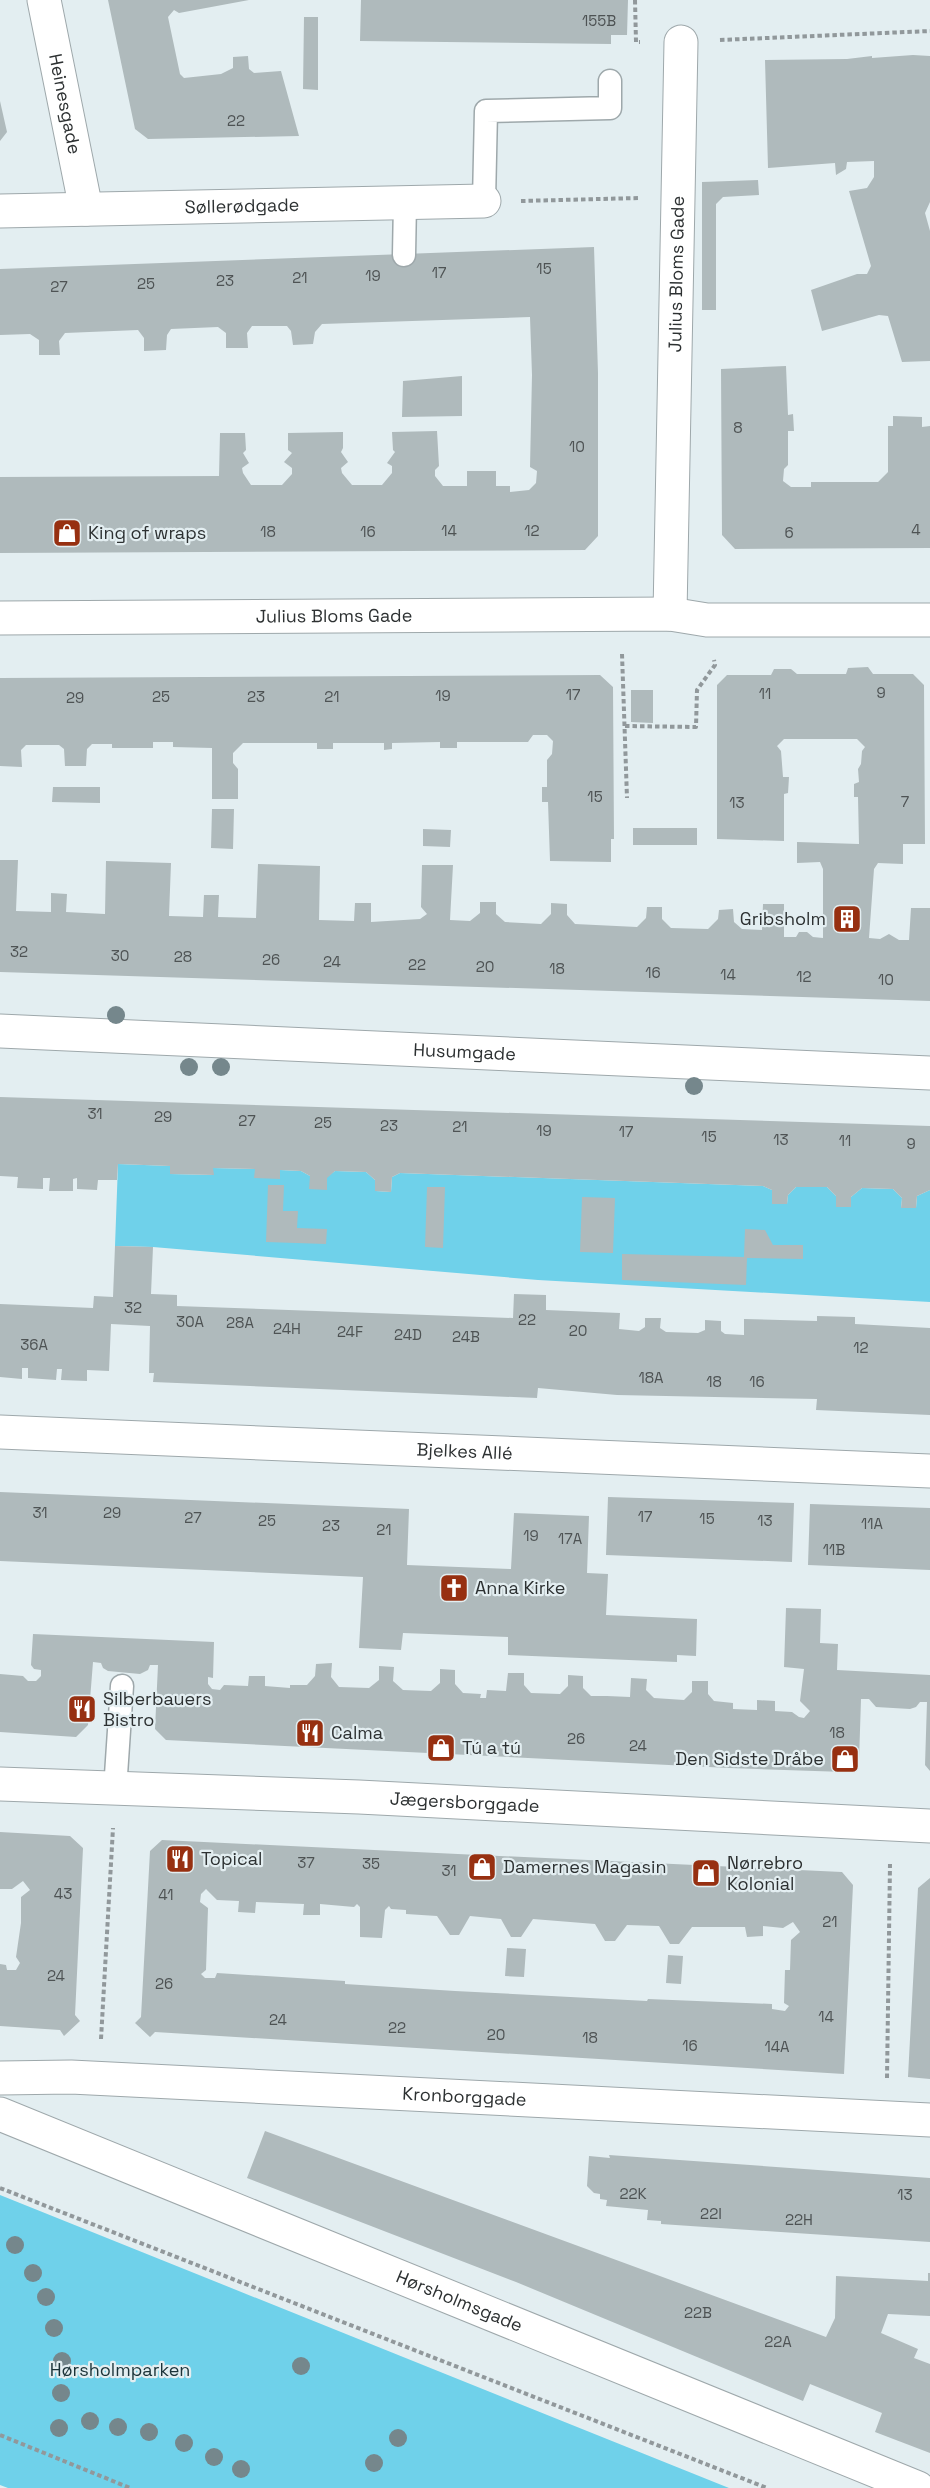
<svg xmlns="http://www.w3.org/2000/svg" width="930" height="2488" font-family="'Space Grotesk',sans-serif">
  <rect width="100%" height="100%" fill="#e3eef1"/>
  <!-- green -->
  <path fill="#6fd1ea" d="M118 1164 170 1166V1174L213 1175V1168L255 1169 280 1178V1170L301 1171 310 1176V1189L335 1171 366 1172 375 1180 376 1191 391 1192 392 1177 400 1173 763 1186 772 1190V1204H787L788 1195 796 1187H827L836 1196V1207H851V1197L862 1188 893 1189 902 1198 901 1208H916L917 1196 930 1190V1302L538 1280 153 1247 115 1246Z
    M0 2195 729 2488H8L0 2485Z"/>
  <!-- building -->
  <path fill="#afbabc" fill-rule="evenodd" d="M108 0H249L179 13 174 10 168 17 180 74 184 78 221 74 233 68V57L248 56 249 69 254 73 281 71 299 136 148 139 135 129Z
    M361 0H628L627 35H611V44L360 41Z
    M304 17H318V90L303 89Z
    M913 55 930 56V202L925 213 930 231V361L902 362 888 316 879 315 822 331 811 290 857 274H867L871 266 849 191 867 188 874 177V161L847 162 846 169 836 175 835 163 768 168 765 60 847 59 872 56V58Z
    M0 101 7 132 0 141Z
    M758 180 759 195 723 197 716 204V310H702V182Z
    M594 247 598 373V536L585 550 0 553V477L219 476 220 433H245L246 450 243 453 249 463 242 468 243 473 251 485H282L292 474V468L284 462 292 453 288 450V433L343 432V448L341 452 348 462 341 468 342 473 352 485H382L392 473V466L387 463 395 452 393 450 392 432 437 431 439 466 435 470V476L443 486H467V471H496V486H510V492L529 490 536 483 537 471 530 467 532 375 530 317 322 324 315 332 313 344 293 345 291 331 287 326H252L247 333 248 348H226V333L218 327 171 329 167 335 166 350 144 351V338L138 330 65 333 59 341 60 355H39V340L30 334 0 335V269Z
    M786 366 788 415 793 414 794 431H788V465L784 469 783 481 791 487H811V482H878L888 472V426H893V416L922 417V427L930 426V548L735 549 722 535 721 369Z
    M462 376V416L402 417 403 381Z
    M868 667 873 674H913L924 685 925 844H903V864L878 863 874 869 869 938 880 939 889 934 899 940H909L911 908H930V1001L0 972V860H18L16 911 51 912V893L67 894 66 912 105 914 106 861 171 863 169 916 203 917 204 895H219L218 917 256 918 258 864 320 866 319 920 354 921 355 903H371V922L420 919 427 914 421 907 422 865H453L450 920 470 921 480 913V902H496V914L505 922 541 924 551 914V903L567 904V915L575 924 637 927 646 918 647 907H662V919L671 928 708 929 718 919 719 910 733 909 734 922 742 929 762 930 763 904H784V937H796L799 932H807L813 937 823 938V869L820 862 797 863V842L859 844 858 797H854V784L859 782 858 769 861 764 862 751 865 747 857 739H784L777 746 781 751 783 777H789L788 793 784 794V841L717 839V685L727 675H771L774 669H791L797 674H846L848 668Z
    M600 675 613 687 614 839H611V862L550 861 548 802H542V787H547V760L552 754 553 741 547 735H533L528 742H457V748H440V742L392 743V749L384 750V743H333V749H317V743H243L233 753V763L238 769V799H212V748L173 747V742H153V748H112V744H92L87 749 86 766H65L64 749 59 745H26L21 750 22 767 0 766V678Z
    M631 690H653V723L631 722Z
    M53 787H100V803L52 802Z
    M212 809H234L233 849 211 848Z
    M633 828H697V845H633Z
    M423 829 451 830 450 847 423 846Z
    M0 1097 930 1126V1190L917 1196 916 1208H901L902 1198 893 1189 862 1188 851 1197V1207H836V1196L827 1187H796L788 1195 787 1204H772V1190L763 1186 400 1173 392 1177 391 1192 375 1191V1180L366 1172 335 1171 327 1178V1190L309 1189 310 1176 301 1171 280 1170V1179L254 1178 255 1169 213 1168 214 1175 170 1174V1166L118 1164 117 1180H98L97 1190 77 1189V1178L73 1179V1191H49L50 1178H43V1189L17 1188 18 1177 0 1176Z
    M268 1185H284L283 1211H298L297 1228 327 1229 326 1244 266 1242Z
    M427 1187H445L443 1248 425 1247Z
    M582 1197 615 1198 613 1253 580 1252Z
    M745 1229 765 1230 773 1245H803V1259L747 1258 746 1285 622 1280V1254L744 1257Z
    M115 1246 153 1247 151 1294 177 1295V1306L513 1318 514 1294 546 1295V1310L620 1313 619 1329 639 1331 645 1327V1318H661L660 1328 666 1332 698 1333 705 1330V1320L721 1321V1331L725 1334 744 1335V1319L817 1321V1316L855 1317V1324L930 1328V1415L816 1410 817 1399 617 1395 538 1388 537 1398 153 1382 154 1373H149L150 1326 111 1324 109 1371 87 1370V1381L61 1380 62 1369H57L56 1380 28 1378V1368H22V1379L0 1377V1304L93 1308 94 1296 113 1297Z
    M0 1492 409 1509 407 1565 511 1569 514 1513 589 1516 587 1573 608 1574 606 1615 697 1619 696 1656 677 1655V1662L508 1655V1637L403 1633 401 1650 359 1648 363 1577 0 1561Z
    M608 1497 794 1503 792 1562 606 1555Z
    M810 1504 930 1508V1570L808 1565Z
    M786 1608 821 1609 820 1643 838 1644 837 1670 930 1675V1771L925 1765 927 1702H920L916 1707 910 1709 876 1707 869 1699H861L859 1761 845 1772 729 1768 166 1740 155 1729 158 1665H150L148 1670 140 1674 108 1671 103 1668 101 1663 93 1662 88 1725 76 1737 0 1732V1674L23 1676 28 1681H36L41 1676V1670L34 1669 31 1665 33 1634 214 1642 213 1678 208 1677V1684L212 1689 220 1690 224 1685 248 1686 249 1676H265V1686L290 1688V1685H307L315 1676 316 1664 332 1663 331 1677 339 1687 369 1688 379 1680V1666L394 1667 393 1681 403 1690 431 1691 440 1683V1669L455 1670V1684L463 1693 481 1694 480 1698H486L487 1690 506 1691 508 1673H524V1685L531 1693 560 1694 568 1686V1675L583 1676V1688L591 1696H607L630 1697 631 1678 647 1679 646 1690 654 1698 684 1700 692 1692V1681H708V1694L714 1701 733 1703V1709L757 1710V1700L775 1701V1711L792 1712 799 1717 804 1718 810 1711 800 1701 804 1669 784 1667Z
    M0 1832 70 1836 83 1848 75 2015 80 2021 64 2036 60 2030 0 2026V1964L6 1965 7 1970H16L20 1963 16 1957 21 1923V1897L30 1890 23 1881 12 1889H0Z
    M162 1840 842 1872 853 1885 844 2074 155 2032 150 2037 135 2023 141 2017 150 1851ZM206 1889 217 1900 239 1901 238 1912 255 1913 256 1902 304 1904 303 1915H320V1904L354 1907 357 1904 360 1907V1937L382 1938 385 1910 389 1906 391 1909 406 1910V1914L437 1916 450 1935H459L470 1916 501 1919 511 1937H521L533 1919 595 1924 605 1941H615L627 1925 659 1926 670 1944H679L692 1927H745L747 1937 763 1936V1926L783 1928 793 1922 800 1932 791 1940 790 1970H785L784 2003 789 2006 785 2011 772 2009V2004L648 1999 647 2001 455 1991 345 1984V1981L217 1973 215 1978H205L201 1974 206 1970 208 1908 200 1902 201 1894Z
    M930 1878V2079L908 2077 918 1888Z
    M507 1948 526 1949 524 1977 505 1976Z
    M668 1955 683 1956 681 1984 666 1983Z
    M265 2131 826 2337 835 2318 836 2276 928 2281V2273H930V2316L888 2314 881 2333 918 2349 914 2358 930 2364V2453L875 2432 882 2413 810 2384 803 2401 516 2282 247 2178Z
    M609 2155 930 2178V2242L661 2224V2221L647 2220 648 2210 606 2206 607 2200 600 2199V2194L594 2193 587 2186 589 2156 610 2158Z"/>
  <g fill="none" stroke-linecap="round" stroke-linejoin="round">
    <!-- lane casing -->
    <g stroke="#9ea8ab" stroke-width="25">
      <path id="lane" d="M484 201 486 111 610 108V81
        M404 255 405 202
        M115 1790 122 1686"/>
    </g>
    <!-- street casing -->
    <g stroke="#9ea8ab" stroke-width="35">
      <g id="street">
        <path id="s1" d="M44 0 86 209"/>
        <path id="s2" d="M0 211 484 201"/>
        <path id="s3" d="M670 614 681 42"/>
        <path id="s4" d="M0 618 670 614 707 620H930"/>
        <path id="s5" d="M0 1031 930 1073"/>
        <path id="s6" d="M0 1432 930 1471"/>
        <path id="s7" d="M0 1784 359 1797 930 1826"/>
        <path id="s8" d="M0 2078 71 2077 930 2120"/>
        <path id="s9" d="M0 2114 918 2488"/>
      </g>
    </g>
    <!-- path -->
    <path stroke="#91989b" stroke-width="4" stroke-dasharray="4.5 3" stroke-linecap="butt" d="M635 0 636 42H640
      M720 40 930 31
      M521 201 640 198
      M622 654 627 798
      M625 726 696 727 697 690 715 665 714 660
      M101 2039 113 1828
      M887 2078 890 1864
      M0 2188 767 2488
      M0 2435 130 2488"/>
    <!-- lane -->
    <use href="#lane" stroke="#fff" stroke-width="22"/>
    <!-- street -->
    <use href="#street" stroke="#fff" stroke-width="33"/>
  </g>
  <!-- trees -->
  <g fill="#75878c">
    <circle cx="116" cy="1015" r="9"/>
    <circle cx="189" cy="1067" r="9"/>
    <circle cx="221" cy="1067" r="9"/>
    <circle cx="694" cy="1086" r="9"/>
    <circle cx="15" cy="2245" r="9"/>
    <circle cx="33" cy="2273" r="9"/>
    <circle cx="46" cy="2297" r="9"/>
    <circle cx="54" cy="2328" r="9"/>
    <circle cx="62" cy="2361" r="9"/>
    <circle cx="301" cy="2366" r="9"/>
    <circle cx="61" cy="2393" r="9"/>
    <circle cx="90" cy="2421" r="9"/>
    <circle cx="118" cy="2427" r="9"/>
    <circle cx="59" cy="2428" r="9"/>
    <circle cx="149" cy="2432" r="9"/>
    <circle cx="398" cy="2438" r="9"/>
    <circle cx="184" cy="2443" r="9"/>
    <circle cx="214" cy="2457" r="9"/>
    <circle cx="374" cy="2463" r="9"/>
    <circle cx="241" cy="2469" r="9"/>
  </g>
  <!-- icons -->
  <defs>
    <g id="shop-square" transform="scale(1.5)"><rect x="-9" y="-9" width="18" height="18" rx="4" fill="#973011" stroke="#e3eef1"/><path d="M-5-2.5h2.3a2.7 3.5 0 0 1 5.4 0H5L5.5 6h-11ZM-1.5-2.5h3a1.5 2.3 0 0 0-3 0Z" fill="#fff"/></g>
    <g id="building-square" transform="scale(1.5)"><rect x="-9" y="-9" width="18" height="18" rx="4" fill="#973011" stroke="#e3eef1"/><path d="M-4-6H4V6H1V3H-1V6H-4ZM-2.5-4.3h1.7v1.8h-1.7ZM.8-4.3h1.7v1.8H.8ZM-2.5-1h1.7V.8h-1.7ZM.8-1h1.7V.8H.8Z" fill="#fff"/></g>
    <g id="church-square" transform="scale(1.5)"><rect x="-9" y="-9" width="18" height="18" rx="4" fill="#973011" stroke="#e3eef1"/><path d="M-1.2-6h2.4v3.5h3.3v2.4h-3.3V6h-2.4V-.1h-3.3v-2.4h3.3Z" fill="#fff"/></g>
    <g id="restaurant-square" transform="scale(1.5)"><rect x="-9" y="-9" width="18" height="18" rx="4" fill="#973011" stroke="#e3eef1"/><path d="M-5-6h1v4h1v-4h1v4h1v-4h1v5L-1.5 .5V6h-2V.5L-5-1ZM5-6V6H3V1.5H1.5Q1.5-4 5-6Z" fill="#fff"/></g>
  </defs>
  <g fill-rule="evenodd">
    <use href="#shop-square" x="67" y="533"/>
    <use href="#building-square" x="847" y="919"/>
    <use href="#church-square" x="454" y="1588"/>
    <use href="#restaurant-square" x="82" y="1709"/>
    <use href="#restaurant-square" x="310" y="1733"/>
    <use href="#shop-square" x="441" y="1748"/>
    <use href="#shop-square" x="845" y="1759"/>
    <use href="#restaurant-square" x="180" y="1859"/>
    <use href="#shop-square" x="482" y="1867"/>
    <use href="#shop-square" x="706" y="1873"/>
  </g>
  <g text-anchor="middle" stroke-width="4.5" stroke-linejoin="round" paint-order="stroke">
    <!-- number labels -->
    <g font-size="15" fill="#4e5354">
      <text x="599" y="26">155B</text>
      <text x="236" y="126">22</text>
      <text x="544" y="274">15</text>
      <text x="439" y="278">17</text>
      <text x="373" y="281">19</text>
      <text x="300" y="283">21</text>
      <text x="225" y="286">23</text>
      <text x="146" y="289">25</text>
      <text x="59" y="292">27</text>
      <text x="738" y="433">8</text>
      <text x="577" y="452">10</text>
      <text x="916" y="535">4</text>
      <text x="449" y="536">14</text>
      <text x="532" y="536">12</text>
      <text x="268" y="537">18</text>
      <text x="368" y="537">16</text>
      <text x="789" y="538">6</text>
      <text x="881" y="698">9</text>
      <text x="765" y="699">11</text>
      <text x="573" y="700">17</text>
      <text x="443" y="701">19</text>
      <text x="161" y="702">25</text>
      <text x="256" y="702">23</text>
      <text x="332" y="702">21</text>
      <text x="75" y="703">29</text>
      <text x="595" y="802">15</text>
      <text x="905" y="807">7</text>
      <text x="737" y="808">13</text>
      <text x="19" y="957">32</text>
      <text x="120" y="961">30</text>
      <text x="183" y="962">28</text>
      <text x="271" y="965">26</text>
      <text x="332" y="967">24</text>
      <text x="417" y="970">22</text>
      <text x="485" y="972">20</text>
      <text x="557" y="974">18</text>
      <text x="653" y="978">16</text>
      <text x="728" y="980">14</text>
      <text x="804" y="982">12</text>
      <text x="886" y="985">10</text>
      <text x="95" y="1119">31</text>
      <text x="163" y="1122">29</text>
      <text x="247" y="1126">27</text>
      <text x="323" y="1128">25</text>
      <text x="389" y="1131">23</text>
      <text x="460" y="1132">21</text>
      <text x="544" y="1136">19</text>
      <text x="626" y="1137">17</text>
      <text x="709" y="1142">15</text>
      <text x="781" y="1145">13</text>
      <text x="845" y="1146">11</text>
      <text x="911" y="1149">9</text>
      <text x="133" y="1313">32</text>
      <text x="527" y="1325">22</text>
      <text x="190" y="1327">30A</text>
      <text x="240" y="1328">28A</text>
      <text x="287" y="1334">24H</text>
      <text x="578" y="1336">20</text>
      <text x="350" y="1337">24F</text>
      <text x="408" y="1340">24D</text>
      <text x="466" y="1342">24B</text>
      <text x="34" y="1350">36A</text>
      <text x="861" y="1353">12</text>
      <text x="651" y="1383">18A</text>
      <text x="714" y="1387">18</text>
      <text x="757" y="1387">16</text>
      <text x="40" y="1518">31</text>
      <text x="112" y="1518">29</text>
      <text x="645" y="1522">17</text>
      <text x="193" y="1523">27</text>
      <text x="707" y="1524">15</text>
      <text x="267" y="1526">25</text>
      <text x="765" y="1526">13</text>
      <text x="872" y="1529">11A</text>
      <text x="331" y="1531">23</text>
      <text x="384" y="1535">21</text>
      <text x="531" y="1541">19</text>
      <text x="570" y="1544">17A</text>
      <text x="834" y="1555">11B</text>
      <text x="837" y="1738">18</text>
      <text x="576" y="1744">26</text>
      <text x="638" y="1751">24</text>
      <text x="306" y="1868">37</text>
      <text x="371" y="1869">35</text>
      <text x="449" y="1876">31</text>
      <text x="63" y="1899">43</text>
      <text x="166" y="1900">41</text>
      <text x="830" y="1927">21</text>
      <text x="56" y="1981">24</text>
      <text x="164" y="1989">26</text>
      <text x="826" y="2022">14</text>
      <text x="278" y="2025">24</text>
      <text x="397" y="2033">22</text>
      <text x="496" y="2040">20</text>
      <text x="590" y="2043">18</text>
      <text x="690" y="2051">16</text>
      <text x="777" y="2052">14A</text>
      <text x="633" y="2199">22K</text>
      <text x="905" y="2200">13</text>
      <text x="711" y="2219">22I</text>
      <text x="799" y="2225">22H</text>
      <text x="698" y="2318">22B</text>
      <text x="778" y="2347">22A</text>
    </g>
    <!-- street labels -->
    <g font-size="18" fill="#2d3132" stroke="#e3eef1">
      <text dy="6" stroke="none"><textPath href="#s1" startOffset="106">Heinesgade</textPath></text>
      <text dy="6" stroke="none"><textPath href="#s2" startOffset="242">Søllerødgade</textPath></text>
      <text dy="6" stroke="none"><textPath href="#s3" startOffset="340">Julius Bloms Gade</textPath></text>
      <text dy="6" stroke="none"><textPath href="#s4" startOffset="334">Julius Bloms Gade</textPath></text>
      <text dy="6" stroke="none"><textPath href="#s5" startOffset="465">Husumgade</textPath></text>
      <text dy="6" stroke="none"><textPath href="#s6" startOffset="465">Bjelkes Allé</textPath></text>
      <text dy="6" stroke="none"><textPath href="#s7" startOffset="465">Jægersborggade</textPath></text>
      <text dy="6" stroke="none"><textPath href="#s8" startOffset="465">Kronborggade</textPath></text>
      <text dy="6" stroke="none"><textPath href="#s9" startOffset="496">Hørsholmsgade</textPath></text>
    </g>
    <!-- poi labels -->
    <g font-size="18" fill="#2d3132" stroke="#e3eef1" text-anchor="start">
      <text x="88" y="539">King of wraps</text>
      <text x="826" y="925" text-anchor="end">Gribsholm</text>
      <text x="475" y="1594">Anna Kirke</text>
      <text x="103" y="1705">Silberbauers<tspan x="103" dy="21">Bistro</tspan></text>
      <text x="331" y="1739">Calma</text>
      <text x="462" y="1754">Tú a tú</text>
      <text x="824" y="1765" text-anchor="end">Den Sidste Dråbe</text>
      <text x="201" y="1865">Topical</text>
      <text x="727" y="1869">Nørrebro<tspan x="727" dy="21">Kolonial</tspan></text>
      <text x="503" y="1873">Damernes Magasin</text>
    </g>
    <!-- park labels -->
    <g font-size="18" fill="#1b3339" stroke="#e3eef1">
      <text x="120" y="2376">Hørsholmparken</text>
    </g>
  </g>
</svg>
